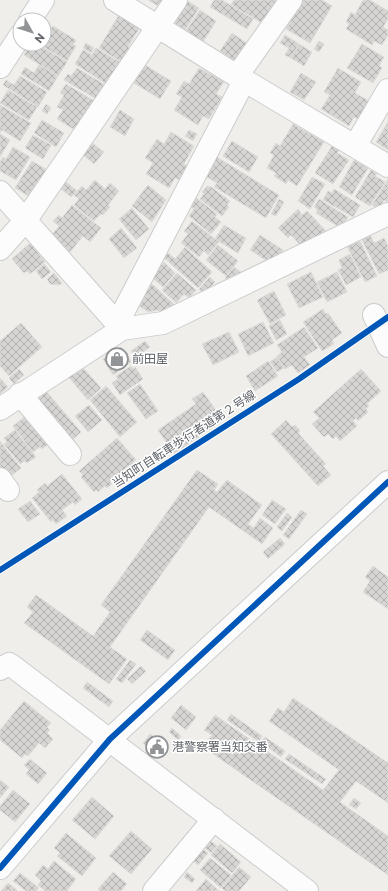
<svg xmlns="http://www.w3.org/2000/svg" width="388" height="891" font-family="Commissioner,'Noto Sans JP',sans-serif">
  <defs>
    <pattern id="building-cross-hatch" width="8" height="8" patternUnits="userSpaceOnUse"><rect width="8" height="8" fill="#d6d5d3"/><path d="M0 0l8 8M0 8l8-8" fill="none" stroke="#b1b0af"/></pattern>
  </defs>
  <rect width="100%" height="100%" fill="#efeeea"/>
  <!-- building -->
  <path fill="url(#building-cross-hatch)" stroke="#deddd9" d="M148 0H164L160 7Z
    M186 0 199 8 185 30 176 24 174 18Z
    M214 0H222L253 19 247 29 210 7Z
    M234 0H278L262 23 231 5Z
    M303 0H322L332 6 310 43 286 29Z
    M363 0H370L388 11V19L383 27 388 30V35L382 45 374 41 372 45 346 29 349 24 346 22 351 12 355 15Z
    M200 10 216 21 203 42 186 31Z
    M119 15 140 27 128 47 131 49 123 63 99 48Z
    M53 26 76 40 73 45 76 46 67 61 39 44H44V27L50 30Z
    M232 33 251 46 239 64 220 51Z
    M285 35 299 44 291 58 285 55 289 48 280 43Z
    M319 41 324 44 319 52 314 49Z
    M86 43 94 48 91 53 83 48Z
    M30 44H37L67 62 58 76 24 55Z
    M299 44 312 52 304 66 291 58Z
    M362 44 384 57 379 66 382 68 373 83 347 68Z
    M96 48 121 63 108 85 75 64 83 50 92 55Z
    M39 65 58 76 49 91 21 74 25 67 34 73Z
    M145 65 171 81 160 99 134 83Z
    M77 68 107 86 98 100 64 80 68 74 71 76Z
    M199 68 224 82 216 94 222 97 209 119 203 116 198 125 174 110 182 97 176 94 184 81 189 84Z
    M338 68 361 82 355 93 369 101 358 119 354 117 349 126 321 109 330 95 324 92Z
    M301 73 316 82 304 100 290 92Z
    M20 76 47 92 38 107 3 85 6 80 14 85Z
    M66 84 96 102 78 132 57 119 63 110 57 107 64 95 60 93Z
    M8 90 37 107 29 120 0 103Z
    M46 104 51 108 47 114 42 111Z
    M0 105 31 123 20 141 2 130 0 133Z
    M120 110 134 119 125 136 110 127Z
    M42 120 64 133 56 147 34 133Z
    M388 122V150L376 142Z
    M293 124 324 142 297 186 288 180 286 184 274 176 276 173 267 168 274 155 270 153 276 143 280 146Z
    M189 130 197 134 193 141 185 136Z
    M171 132 194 146 184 164 188 167 180 180 175 178 169 188 146 174 153 163 145 158 157 139 164 144Z
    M0 134 10 140 0 157Z
    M33 135 51 145 43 159 25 148Z
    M232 141 258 157 249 172 223 156Z
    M91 142 104 152 94 164 82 154Z
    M332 146 339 150 337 153 349 160 333 184 315 173Z
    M13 147 30 157 16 180 0 171V162L3 157 6 159Z
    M215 156 279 195 266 218 214 187 217 183 204 175Z
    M354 160 368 168 352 195 339 187Z
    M32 161 49 171 32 198 15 188Z
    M371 170 377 174 375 176 385 182 370 206 355 197Z
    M312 177 325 184 310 209 298 201Z
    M388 179V203L384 200 379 209 372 205Z
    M95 180 105 189 110 183 119 191 108 205 110 207 103 215 101 214 94 221 74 205 79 199 74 195 82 186 86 190Z
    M65 181 77 191 71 197 60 188Z
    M148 185 166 200 152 222 132 206Z
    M207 186 209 187 210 186 230 201 227 205 229 207 222 216 200 199 204 194 202 192Z
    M334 189 360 205 353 217 323 200 328 191 332 193Z
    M194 196 217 214 215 217 221 222 211 234 189 216 194 209 187 204Z
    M279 199 284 202 276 216 271 214Z
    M319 199 348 217 341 228 316 213 318 210 314 207Z
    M72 205 101 228 90 242 83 236 70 252 51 236 59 226 53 221 59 215 62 218Z
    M132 208 149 229 136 240 119 219Z
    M298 209 302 215 307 211 328 233 302 247 291 235 288 238 278 228Z
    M192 221 219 242 208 255 204 251 199 257 181 243 188 234 184 231Z
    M224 225 246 238 238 253 215 239Z
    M121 228 137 248 124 258 109 239Z
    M369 232 374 243 384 238 388 246V270L379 274 360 236Z
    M260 235 283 250 278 258 275 256 270 263 250 250Z
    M352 239 354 244 360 241 377 276 365 282 345 242Z
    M30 243 45 262 30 274 27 271 24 273 12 259Z
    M218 245 238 261 226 276 206 260Z
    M185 247 212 272 198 288 161 255 165 250 175 259Z
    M350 254 361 277 346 285 338 270 342 268 339 260Z
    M158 262 162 265 164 262 175 273 163 287 151 277Z
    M44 264 51 272 42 279 36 271Z
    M234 267 243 274 232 283 225 278Z
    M311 272 323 297 299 308 287 284Z
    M337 272 347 292 327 302 317 282Z
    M54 273 62 283 59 285 50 284 47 279Z
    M177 273 196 290 189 298 184 294 176 303 162 290Z
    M210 277 215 282 204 294 199 289Z
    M152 284 177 307 162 314 158 310 148 312 135 303Z
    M274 291 286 315 270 324 257 300Z
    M323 309 326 314 328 313 342 333 332 340 334 344 322 351 303 322Z
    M280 320 287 334 276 340 269 326Z
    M263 322 274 343 248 356 238 334Z
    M21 323 42 347 9 376 0 366V341Z
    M304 327 318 348 304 357 310 365 298 373 292 365 285 369 277 356 282 352 277 345Z
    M229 332 239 352 213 365 202 344Z
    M145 341 150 347 136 357 131 351Z
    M121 347 131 362 113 375 103 359Z
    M277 357 284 368 277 372 270 362Z
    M268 361 278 376 255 391 246 376Z
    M79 363 101 388 88 400 66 374Z
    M131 366 133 369 135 367 143 379 120 395 112 383 118 379 116 376Z
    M19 369 24 375 14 384 9 378Z
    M361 369 381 391 367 404 369 406 366 409 368 412 358 421 356 418 353 421 357 426 340 441 336 436 333 439 328 434 324 437 312 424 319 418 313 412Z
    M0 378 8 387 0 394Z
    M140 384 158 411 146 419 127 393Z
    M106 386 137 422 120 437 90 400Z
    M46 391 81 432 68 444 33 403Z
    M203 392 223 420 174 454 158 430 196 404 192 399Z
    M89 405 102 420 88 432 75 416Z
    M28 414 50 443 42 449 40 447 33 452 13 426Z
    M286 420 292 427 295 425 300 431 298 433 326 464 323 466 331 475 318 486 271 434Z
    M15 430 36 457 27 463 25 461 20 464 4 444 7 442 4 438Z
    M117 438 136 460 133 462 136 465 132 468 129 465 110 482 112 484 107 488 105 486 98 492 96 490 94 492 81 477 83 475 79 471Z
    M0 441 21 468 6 480 0 473Z
    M197 470 218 484 214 490 217 492 227 480 262 505 248 524 254 528 260 518 273 528 262 544 209 507 110 647 127 659 109 684 24 623 33 612 27 607 36 595 93 636 110 612 101 605Z
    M62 474 82 499 75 505 73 502 62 510 67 516 56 524 53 520 51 522 32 498 39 492 37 490 45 483 47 486Z
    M272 500 286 509 275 524 262 515Z
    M30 501 40 514 28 522 18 509Z
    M301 510 307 514 289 539 283 535Z
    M287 513 292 517 282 531 277 527Z
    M280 538 285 544 268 559 263 552Z
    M373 566 388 577V609L363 592 370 581 365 577Z
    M147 630 175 650 168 660 140 640Z
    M130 660 136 664 122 683 116 679Z
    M141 666 146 671 132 684 127 679Z
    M87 682 113 701 109 707 83 688Z
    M293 698 388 763V803L356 781 340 802 388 836V875L203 747 212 735 204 730 215 715 323 790 339 770 269 721 278 708 284 712Z
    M24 701 51 723 47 727 50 730 47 733 53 739 45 748 39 743 28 756 25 754 22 758 0 740V730Z
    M181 705 196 717 186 730 171 718Z
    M231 714 262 736 259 742 227 720Z
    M172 728 181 736 178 740 169 732Z
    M150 734 167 748 160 757 143 743Z
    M265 737 285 751 281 757 261 742Z
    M289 754 326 779 322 784 285 759Z
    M30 759 47 773 38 784 26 774 29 770 24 765Z
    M0 780 9 787 0 798Z
    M13 790 30 804 15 822 0 810V806Z
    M92 797 114 816 95 839 72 820Z
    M354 798 361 803 356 809 349 805Z
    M131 831 152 849 131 874 109 856Z
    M66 833 96 858 82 876 57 856 60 853 54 848Z
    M211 841 217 846 211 853 205 848Z
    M220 844 241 862 232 873 211 855Z
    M203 849 208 853 198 865 193 861Z
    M210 858 231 875 221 888 200 870Z
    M54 861 76 879 67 891H45L38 885 41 881 35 875 43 865 48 869Z
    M239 867 251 877 239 891H225L222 888Z
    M113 872 127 884 121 891H100L98 889Z
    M187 872 195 879 192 883 184 877Z
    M20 873 39 888 36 891H26L13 881Z
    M206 879 219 891H196Z
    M8 883 17 890 16 891H1Z"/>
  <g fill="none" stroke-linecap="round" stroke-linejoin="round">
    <!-- minor casing -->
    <g stroke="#cbcccc" stroke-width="24">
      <path id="minor" d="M115 0 237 76 388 166
        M30 20 43 0
        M0 67 20 36
        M237 76 291 0
        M355 146 388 90
        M0 192 122 329
        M0 249 25 221 176 0
        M374 315 388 346
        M117 324 244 81
        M20 394 70 454
        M0 409 122 329 163 323 388 214
        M0 479 8 490
        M0 669 9 664 15 668 307 891
        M0 868 110 739 388 482
        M154 891 214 819"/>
    </g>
    <!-- path -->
    <path stroke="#cacfcc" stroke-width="2.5" stroke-dasharray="4 2" stroke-linecap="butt" d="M0 570 299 379 362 335"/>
    <!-- minor -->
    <use href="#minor" stroke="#fdfcfc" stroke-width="22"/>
    <!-- cycleway casing -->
    <g stroke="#fff" stroke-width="8">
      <path id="cycleway" d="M0 570 299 379 388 317
        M0 868 110 739 388 482"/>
    </g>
    <!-- cycleway -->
    <use href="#cycleway" stroke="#0057b8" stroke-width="6"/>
  </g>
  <!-- icons -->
  <defs>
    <g id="shop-ring" transform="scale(1.15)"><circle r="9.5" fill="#fff" stroke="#919496" stroke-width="1.5"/><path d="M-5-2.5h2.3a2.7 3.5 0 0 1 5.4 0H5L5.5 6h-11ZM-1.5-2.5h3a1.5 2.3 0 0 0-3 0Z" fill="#919496"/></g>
    <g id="civic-ring" transform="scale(1.15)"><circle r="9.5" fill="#fff" stroke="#919496" stroke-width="1.5"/><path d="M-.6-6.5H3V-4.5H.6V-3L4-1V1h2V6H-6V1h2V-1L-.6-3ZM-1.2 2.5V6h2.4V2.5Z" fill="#919496"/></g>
  </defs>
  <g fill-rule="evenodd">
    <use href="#shop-ring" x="117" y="359"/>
    <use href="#civic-ring" x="157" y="747"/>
  </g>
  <g text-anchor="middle" stroke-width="3" stroke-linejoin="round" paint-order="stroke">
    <!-- poi labels -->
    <g font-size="12" fill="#5f6368" stroke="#fff" text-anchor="start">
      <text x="132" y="363">前田屋</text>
      <text x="172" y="751">港警察署当知交番</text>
    </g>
    <!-- street labels -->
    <g font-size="12" fill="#5f6368" stroke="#fff">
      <text transform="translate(184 439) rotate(-33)" y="4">当知町自転車歩行者道第２号線</text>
    </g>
  </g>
  <!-- north arrow -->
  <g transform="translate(32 32) rotate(129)"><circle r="19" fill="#ffffff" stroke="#bfc1c3"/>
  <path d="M0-3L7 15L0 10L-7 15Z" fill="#919496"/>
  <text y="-6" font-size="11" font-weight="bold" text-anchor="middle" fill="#5f6368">N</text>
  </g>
</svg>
